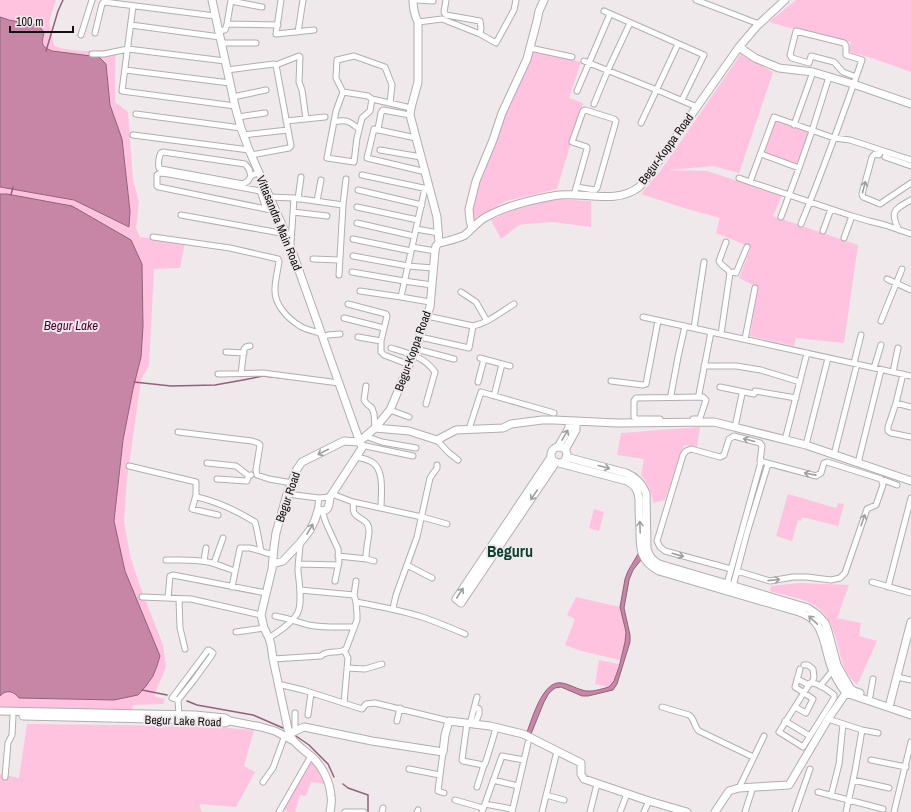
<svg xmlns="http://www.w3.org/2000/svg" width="911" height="812" font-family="'Archivo Narrow',sans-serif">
  <rect width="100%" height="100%" fill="#efe9ec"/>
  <!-- green -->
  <path fill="#ffc2df" d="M0 0H56L49 21 54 46C73 53 95 51 115 49V102L128 112 133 180 139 202 136 228 140 237 185 243 180 268 154 269 149 365 141 380 127 479 124 521 130 556 140 586 163 645 166 667 154 696 165 699 163 704 133 705 132 710 104 709 57 710 0 708V696C6 689 14 691 19 698L114 700 142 691 153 676 157 666 160 656 125 571 114 521 123 440 133 389 141 357 143 326 142 264 72 206 7 194H0V187H1L74 200 129 227 130 211 122 139 110 105 106 64 52 51C40 46 42 43 44 32L38 26 9 20 0 17Z
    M796 0H911V72L872 58 848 52 851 42 790 28 769 22Z
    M534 51 581 62 569 98 583 103 557 189 506 201 474 219 472 204 479 182 488 162 512 97Z
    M741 54 773 72 739 173 713 166 667 170 707 171 782 195 773 216 858 245 844 343 796 338 794 346 750 336 757 287 739 278 751 247 716 233 720 218 684 208 641 194 661 170Z
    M773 115 815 130 800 171 759 157Z
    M554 199 591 201V227L553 222 525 224 519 225 501 239 491 220 507 212Z
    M700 427 697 447 684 445 665 500 653 503C652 492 648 483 641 475L644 459 617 455 621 433Z
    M788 494 836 508 838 503 844 504 838 526 802 517 801 521 798 520 792 541 776 536Z
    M594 509 604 512 599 531 589 528Z
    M800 583 849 585 837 618 861 623 859 636 877 641 857 685C852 680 847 674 844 667 837 647 835 617 814 605 803 598 783 595 770 591L771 586Z
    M576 597 620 607 626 632 625 642 620 660 581 651 565 645 575 619 567 615Z
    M599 660 619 664 614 681 609 687 595 684Z
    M27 724 200 726 254 730 244 766 255 772 236 807 199 804 202 812H0V774L19 778Z
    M310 758 318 768 326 784 311 782 306 796 300 795 295 812H289L282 809Z"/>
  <!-- water -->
  <path fill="#c786a6" stroke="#906279" d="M0 17 9 20 38 25 44 32C42 43 40 46 52 51L99 57 106 64 110 105 122 139 130 211 129 227 74 200 0 187Z
    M0 194H7L72 206 131 240 142 264 143 326 141 357 133 389 123 440 114 521 125 571 160 656 157 666 153 676 146 686 138 695 114 700 19 698C14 691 6 689 0 696Z
    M638 554 641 560 633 570 629 580 624 608 630 635V642L617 684 613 690 588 696H582L561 687 555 688 549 693 544 702 531 734 527 732C532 719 543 679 562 683 569 684 575 688 582 690 591 693 601 689 609 687L614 681 619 667 625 642 626 632 620 607 625 579 628 571Z"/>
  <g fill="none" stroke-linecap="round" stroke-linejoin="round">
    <!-- stream -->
    <path stroke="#906279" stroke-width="1.5" d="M46 51 58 11 63 0
      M11 195 13 187
      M134 382 171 386 215 385 243 380 263 376 300 380
      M142 690 167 695
      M187 701 197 705 253 715 283 728
      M296 736 309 745 328 764 334 777
      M343 784 348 788 368 795V812"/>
    <!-- street casing -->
    <g stroke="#b3adb0" stroke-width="7">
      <path id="street" d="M281 0 276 34 314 30
        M416 0 433 1
        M446 0 444 12 446 15 480 21 481 28 480 34
        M696 0 759 24
        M231 1 262 7
        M133 6 122 91 235 106
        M604 11 704 55 682 100
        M418 22 442 19 480 34 496 43 514 10 516 0
        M227 24 278 25
        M131 25 220 37
        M218 31 225 30 227 24 231 0
        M298 32 303 0
        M95 33 102 4 104 2 215 16
        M81 35 92 0
        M221 43H256
        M530 48 572 57
        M92 54H104L128 49 225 61
        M584 61 657 90 697 107
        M276 65 299 56 300 57 299 82 302 90 306 119
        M125 70 230 83
        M227 70 274 64 276 65 291 146 289 148 251 155
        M577 91 610 14
        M343 92 368 96 372 99
        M233 97 266 90
        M390 103 392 85 385 67 354 56 337 60 336 78 343 92 336 111 327 158 354 162 357 138 362 118 370 111 372 99 411 108
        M594 104 608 70 630 23
        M136 114 241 128
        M238 117 265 113
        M286 121 325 117
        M334 122C347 119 349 121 359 129
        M641 123 678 44
        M794 125 813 72
        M378 129 381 113 383 110 410 115
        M133 135 249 150
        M243 135 288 130
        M416 138 374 129 367 158 426 172
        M380 150 421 157
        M881 151 879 155 875 154 872 157 862 194 863 197 880 204 911 183
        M887 152 885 157 911 166
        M761 154 799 168 812 131 829 77
        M362 175 428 189
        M251 176 248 181 243 184 161 169 159 168C158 163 159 156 161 153L163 152 245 164 249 169 251 176 259 172
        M739 178 750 182 852 216 869 221 885 225 911 234
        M750 182 774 117 834 138 850 140 911 160
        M358 190 422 205
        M574 195 587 149V147L572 142 583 111 585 110 614 119 616 121 597 188 595 190 576 187
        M269 197 294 198 343 205 339 275
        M298 199 301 177
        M317 201 321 180
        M343 205 346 179
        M357 207 418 220
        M266 209 260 191 169 174 160 173 157 175V186L159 187 266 209 276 211
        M293 212 327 216
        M181 215 286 234
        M781 217 799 168
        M357 223 414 236
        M801 224C823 170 843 115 862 60L846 55V46L844 43 796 31 790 55 792 58 809 63 811 56 834 62 843 72 856 77
        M416 229 439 233
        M899 230C889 211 895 209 911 200
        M823 231 831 209
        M153 237 230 248 278 259 279 261C278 270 275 280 275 289 274 304 287 318 300 326 306 330 314 331 320 333
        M844 238 852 216
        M353 239 411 251
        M726 242 719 261C721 266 728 268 730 273
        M291 243 294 198
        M412 247 435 251
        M353 256 408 266 433 268
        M313 259 339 260
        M352 272 404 281 432 285
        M887 279 911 290
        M360 291 401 297 430 302
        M461 292 476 302 487 321
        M401 297 425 188
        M348 304 386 314 387 316 381 341V352L384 355 410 365
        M427 316 473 326C488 323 501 312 514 304
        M643 317 911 376
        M344 318 384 328
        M881 321 902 269
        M694 328 704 262
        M721 334 730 273 733 272 736 273 747 247
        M322 337 328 335 340 334
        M358 337 381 341
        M420 337 469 348 473 326
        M745 339 755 288
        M391 348C408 353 425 357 435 372L426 404
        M416 349 454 359
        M226 352 244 353
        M480 358 510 366
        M854 363 861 335
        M704 366H736L761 370 800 382
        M874 368 881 345
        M893 372 898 348
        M218 374 263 373 339 383
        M241 374 244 349 246 347 250 346
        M903 374 896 403 888 427V431L891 433 911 437
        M611 381 643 385 646 384 658 321
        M478 382 484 359
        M366 386 364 400 367 404 372 408 374 414 375 428
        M720 387 754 394 755 391 796 398
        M699 394 711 332
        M671 395 678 357 685 326
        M494 396 502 364
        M896 403 911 407
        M390 410 409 417
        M660 419H637L634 417V401L636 398 703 397 706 400 700 418 698 419H693
        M735 427 742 394
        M469 429 481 392 554 413
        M178 432 252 441 258 443 260 445 256 470 257 475 269 479 292 483
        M365 436 382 442 416 448
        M437 440 448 452 458 460
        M785 440 807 353
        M361 445 413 456
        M806 445 828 358
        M834 455 857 364
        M356 457C361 458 367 459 372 462 385 470 381 495 381 508
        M207 463 236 466 249 476
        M858 463 881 370
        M129 466 196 482V495L192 509 218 515
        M217 479 247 481 248 477 251 475
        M881 479 897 485
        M287 494 319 498 330 497
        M332 494 353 502C354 505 352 511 355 514 359 520 369 519 369 531 369 538 366 548 366 557L367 559 374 561
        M196 495 197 497C219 502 237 511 255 522L257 530 261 551 266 553 273 554
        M353 502 422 517 447 524
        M318 510V504L319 498
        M322 511 326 523 338 549 339 562 335 581
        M338 556 367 559
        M166 560C180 560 194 559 208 562 217 564 226 568 235 571
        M204 561 206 548
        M214 563 223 538
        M299 564 338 565
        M407 565 432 578
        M731 569 665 551 660 547 657 541 683 455 686 451 691 449 720 457 724 455 729 439 734 436 760 443 762 446 760 461 816 476 821 473 824 463 827 462 881 479 883 485 876 505 867 509 845 573 840 578 831 580 807 577H793L770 581 737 571
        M872 582 911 593
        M727 584 761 462
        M733 586 747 533 768 464
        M232 587 240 548H250L261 551
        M888 587 911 498
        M300 590 354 595 356 602C378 606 400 610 422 617 437 622 451 628 465 634
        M354 595 356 581
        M142 597 191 599 261 615
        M168 598 170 576 173 575 266 593
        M179 599 180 628 185 649
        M393 608 396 595 417 537 430 478 437 468V465
        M275 616C287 618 298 622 309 625 324 628 339 627 354 627
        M236 632 264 628
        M269 638C279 631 291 624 297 614 303 604 299 582 298 571 298 561 300 552 300 543
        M208 650H209L213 653 212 655 194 680 178 700 172 698Z
        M344 650 348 658 344 703
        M273 659 321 656C328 649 338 655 346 649L357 620V614L356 602
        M804 665H808L813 669 814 677 812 683
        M347 668 365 669 382 664
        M897 677 911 680
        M797 679 809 685
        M810 683C818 682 828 690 834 695V698L803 747 779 732Z
        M278 684 303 690 362 709 366 704 375 703 449 721
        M820 686 833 670
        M870 696 873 679
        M178 700 179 715
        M475 707 479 709V714L475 724
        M662 707 689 715C695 719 694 727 699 731L753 757
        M795 707 806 713 813 699 795 687 800 669
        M308 715 311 693
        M828 719 862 730 855 771 846 812
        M397 721 400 708
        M785 721 810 736
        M467 723 462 760 463 761 483 765 485 764 491 745 496 728
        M470 724 477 697
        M862 730 878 733
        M295 731V713
        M871 760 906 767
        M409 769 440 775 443 752
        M440 775 438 791 444 793
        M5 777 8 743 12 735 13 716
        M493 780 518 786
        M853 780 889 788
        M263 782 273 768 285 735
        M477 787 484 765
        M739 788 764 736
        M818 792 883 809
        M546 795 564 800
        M831 796 839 764 843 724
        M455 800 483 808
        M485 804 512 809
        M279 812 311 756
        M345 812H364
        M382 812 383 808
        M417 812 418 810
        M482 812 502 756 524 760
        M512 812 528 743
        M542 812 557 751
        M590 812 597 784
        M620 812 627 794
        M644 812 649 801
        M745 812 753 787
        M795 812 810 769
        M894 812 911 742"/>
    </g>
    <!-- secondary casing -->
    <g stroke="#b3adb0" stroke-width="9">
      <path id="secondary" d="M212 0 235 106 241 128 249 150 286 234 362 448 330 497C329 506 329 513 318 510L315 520 310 530 300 543 283 561 273 564
        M413 0C413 9 414 14 418 22V82L411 108 410 115 437 217 439 243
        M739 47 755 58 779 68 813 72 853 84 911 104
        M472 228 470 220 469 209 476 181 493 140 502 113 527 59 537 21 539 11 544 0
        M375 428 409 431 437 440 456 430 503 428 511 424 542 420H554L617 423 714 422 806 445 911 481
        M359 442 375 428 390 410 413 355 430 307 435 251 436 246 439 243C447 241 458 239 465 235 472 229 477 222 486 217 506 206 530 200 553 196 580 190 615 206 639 187 643 183 646 179 649 175L739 47 757 26 785 0
        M558 447 569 428V421
        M551 455a8 8 0 1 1 16 0a8 8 0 1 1-16 0Z
        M565 450 576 430V421
        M551 457 456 599 461 603 556 462
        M566 457 626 473C636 477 642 483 646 493L647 549C649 556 653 561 659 564L808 608 818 615 825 623 828 631 837 665 850 688 854 691 860 693
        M559 463 627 481C635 485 638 490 639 499 639 509 639 518 640 528 640 547 639 561 659 571L799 612C825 620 823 644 831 666 834 675 840 685 846 693L911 715
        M889 707 911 622
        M0 711 195 715 225 718 230 721 261 727 275 731 292 740
        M23 716 195 720 225 723 230 721
        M289 734 304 727 372 741 443 752 445 735 449 721 490 726 523 734 581 763V774L584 779 649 801 687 812
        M330 812C331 807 332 802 331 796 330 782 322 765 311 756 303 749 294 744 289 734L273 659 271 645 269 638 264 628 261 615 272 569 274 547 276 533 287 494 297 469 302 462 344 441 359 442
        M715 812 729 791 739 788 789 785 828 719 848 690"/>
    </g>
    <!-- street -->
    <use href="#street" stroke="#fff" stroke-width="5"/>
    <!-- secondary -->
    <use href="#secondary" stroke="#fff" stroke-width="7"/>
  </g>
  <!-- one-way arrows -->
  <defs><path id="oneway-shaft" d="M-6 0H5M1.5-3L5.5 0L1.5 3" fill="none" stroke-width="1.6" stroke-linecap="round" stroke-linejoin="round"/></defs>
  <g stroke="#a09f9f">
    <use href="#oneway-shaft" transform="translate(864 187) rotate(-75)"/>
    <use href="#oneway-shaft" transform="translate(565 435) rotate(-60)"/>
    <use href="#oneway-shaft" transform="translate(749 440) rotate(-166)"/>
    <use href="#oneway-shaft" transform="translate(323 452) rotate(153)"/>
    <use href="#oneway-shaft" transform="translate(604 467) rotate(15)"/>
    <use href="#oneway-shaft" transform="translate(810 474) rotate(-169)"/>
    <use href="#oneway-shaft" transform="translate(534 495) rotate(124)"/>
    <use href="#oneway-shaft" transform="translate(863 520) rotate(-71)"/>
    <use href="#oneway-shaft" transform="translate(640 527) rotate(-92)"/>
    <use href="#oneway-shaft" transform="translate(310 529) rotate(-59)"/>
    <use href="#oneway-shaft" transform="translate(678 555) rotate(16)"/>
    <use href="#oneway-shaft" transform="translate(774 580) rotate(-6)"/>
    <use href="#oneway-shaft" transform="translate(460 593) rotate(-57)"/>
    <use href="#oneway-shaft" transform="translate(813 620) rotate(-137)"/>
  </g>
  <g text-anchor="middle" stroke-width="4" stroke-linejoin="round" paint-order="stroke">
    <!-- street labels -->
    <g font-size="12" fill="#110f0f" stroke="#efe9ec">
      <text transform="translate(666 149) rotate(-54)" y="4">Begur-Koppa Road</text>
      <text transform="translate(279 223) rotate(68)" y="4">Vittasandra Main Road</text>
      <text transform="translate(413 351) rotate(-70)" y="4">Begur-Koppa Road</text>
      <text transform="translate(288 497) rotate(-71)" y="4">Begur Road</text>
      <text transform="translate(183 721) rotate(2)" y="4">Begur Lake Road</text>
    </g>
    <!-- water labels -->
    <g font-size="13" font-style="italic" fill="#510034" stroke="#efe9ec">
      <text x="71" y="330">Begur Lake</text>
    </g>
    <!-- district labels -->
    <g font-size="16" font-weight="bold" fill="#0d4131" stroke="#efe9ec">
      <text x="510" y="557">Beguru</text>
    </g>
  </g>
  <!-- scale -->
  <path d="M10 26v6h63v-6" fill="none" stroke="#110f0f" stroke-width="2"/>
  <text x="16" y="26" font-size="12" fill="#110f0f" stroke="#efe9ec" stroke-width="3" paint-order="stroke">100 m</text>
</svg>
